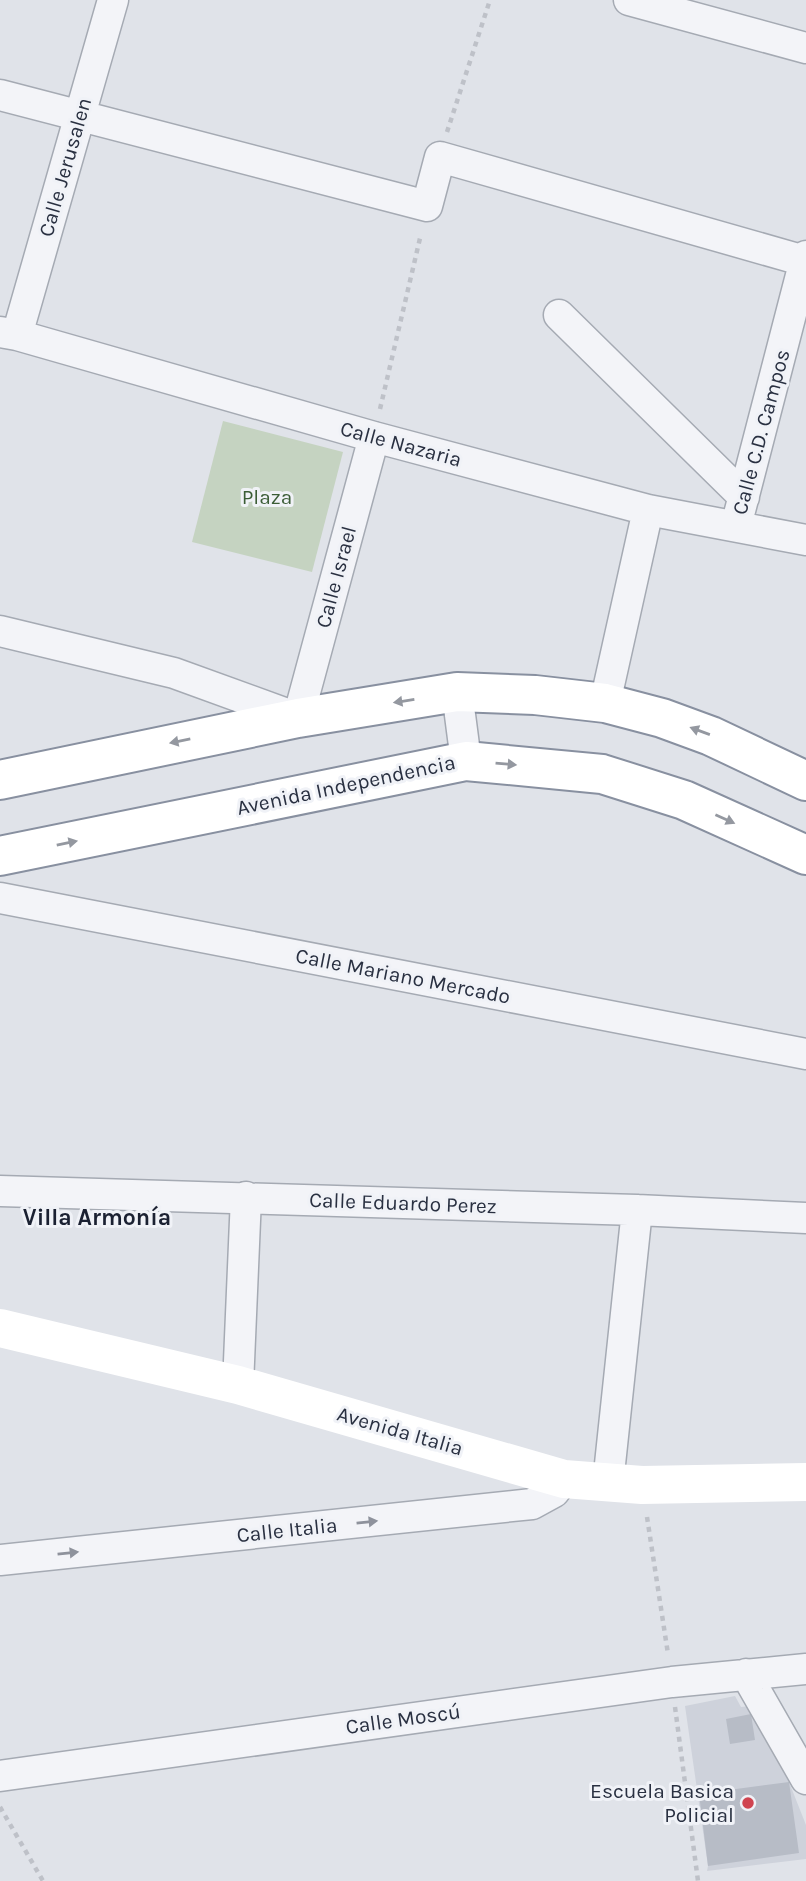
<svg xmlns="http://www.w3.org/2000/svg" width="806" height="1881" font-family="Karla,sans-serif">
  <rect width="100%" height="100%" fill="#e0e3e9"/>
  <!-- built -->
  <path fill="#ced2db" d="M735 1696 741 1707 751 1706 789 1782 806 1825V1859L707 1871 708 1866 685 1706Z"/>
  <!-- green -->
  <path fill="#c5d3c1" d="M223 421 343 452 312 572 192 542Z"/>
  <!-- building -->
  <path fill="#b7bcc6" d="M751 1714 755 1740 730 1744 726 1719Z
    M789 1782 799 1853 708 1866 699 1794Z"/>
  <g fill="none" stroke-linecap="round" stroke-linejoin="round">
    <!-- minor casing -->
    <g stroke="#a5aab3" stroke-width="33">
      <path id="minor" d="M629 0 806 48
        M0 95 427 206 440 157 805 261
        M559 315 744 497
        M0 332 17 335 374 437 648 510 806 540
        M17 335 113 0
        M736 526 806 256
        M0 631 174 673 298 718 374 437
        M457 692 466 761
        M605 703 648 510
        M0 898 806 1054
        M0 1191 637 1210 806 1218
        M238 1385 246 1197
        M608 1483 637 1210
        M0 1560 532 1504 554 1492 564 1479
        M746 1674 806 1779
        M0 1776 672 1682 806 1669"/>
    </g>
    <!-- trunk casing -->
    <g stroke="#8890a0" stroke-width="42">
      <path id="trunk" d="M0 780 298 718 457 692 535 695 605 703 662 718 711 736 806 781
        M0 856 466 761 602 774 684 800 806 855"/>
    </g>
    <!-- path -->
    <path stroke="#bec1c8" stroke-width="4.5" stroke-dasharray="5 5" stroke-linecap="butt" d="M447 132 490 0
      M380 409 421 234
      M647 1517 668 1654
      M675 1707 698 1881
      M0 1807 43 1881"/>
    <!-- minor -->
    <use href="#minor" stroke="#f3f4f8" stroke-width="30"/>
    <!-- secondary -->
    <path stroke="#fff" stroke-width="38" d="M0 1328 238 1385 564 1479 642 1485 806 1482"/>
    <!-- trunk -->
    <use href="#trunk" stroke="#fff" stroke-width="38"/>
  </g>
  <!-- one-way arrows -->
  <defs><path id="oneway-solid" d="M-6-.8H1V-3.2L6.5 0L1 3.2V.8H-6Z" transform="scale(1.75)"/></defs>
  <g fill="#9498a0">
    <use href="#oneway-solid" transform="translate(404 701) rotate(171)"/>
    <use href="#oneway-solid" transform="translate(700 731) rotate(-160)"/>
    <use href="#oneway-solid" transform="translate(180 741) rotate(169)"/>
    <use href="#oneway-solid" transform="translate(506 764) rotate(5)"/>
    <use href="#oneway-solid" transform="translate(725 819) rotate(24)"/>
    <use href="#oneway-solid" transform="translate(67 843) rotate(-12)"/>
  </g>
  <g fill="#8e929c">
    <use href="#oneway-solid" transform="translate(367 1522) rotate(-6)"/>
    <use href="#oneway-solid" transform="translate(68 1553) rotate(-6)"/>
  </g>
  <!-- markers -->
  <circle fill="#d04450" stroke="#f0f2f7" stroke-width="2.5" cx="748" cy="1803" r="7"/>
  <g text-anchor="middle" stroke-width="6" stroke-linejoin="round" paint-order="stroke">
    <!-- street labels -->
    <g font-size="21" fill="#293041" stroke="#f0f2f7">
      <text transform="translate(65 167) rotate(-74)" y="7">Calle Jerusalen</text>
      <text transform="translate(761 432) rotate(-75)" y="7">Calle C.D. Campos</text>
      <text transform="translate(401 444) rotate(15)" y="7">Calle Nazaria</text>
      <text transform="translate(336 577) rotate(-75)" y="7">Calle Israel</text>
      <text transform="translate(346 785) rotate(-12)" y="7">Avenida Independencia</text>
      <text transform="translate(403 976) rotate(11)" y="7">Calle Mariano Mercado</text>
      <text transform="translate(403 1203) rotate(2)" y="7">Calle Eduardo Perez</text>
      <text transform="translate(400 1431) rotate(16)" y="7">Avenida Italia</text>
      <text transform="translate(287 1530) rotate(-6)" y="7">Calle Italia</text>
      <text transform="translate(403 1719) rotate(-8)" y="7">Calle Moscú</text>
    </g>
    <!-- park labels -->
    <g font-size="21" fill="#3b5d36" stroke="#f0f2f7">
      <text x="267" y="504">Plaza</text>
    </g>
    <!-- poi labels -->
    <g font-size="21" fill="#293041" stroke="#f0f2f7" text-anchor="end">
      <text x="734" y="1798">Escuela Basica<tspan x="734" dy="24">Policial</tspan></text>
    </g>
    <!-- neighbourhood labels -->
    <g font-size="23" font-weight="bold" fill="#1b2132" stroke="#f0f2f7">
      <text x="97" y="1225">Villa Armonía</text>
    </g>
  </g>
</svg>
